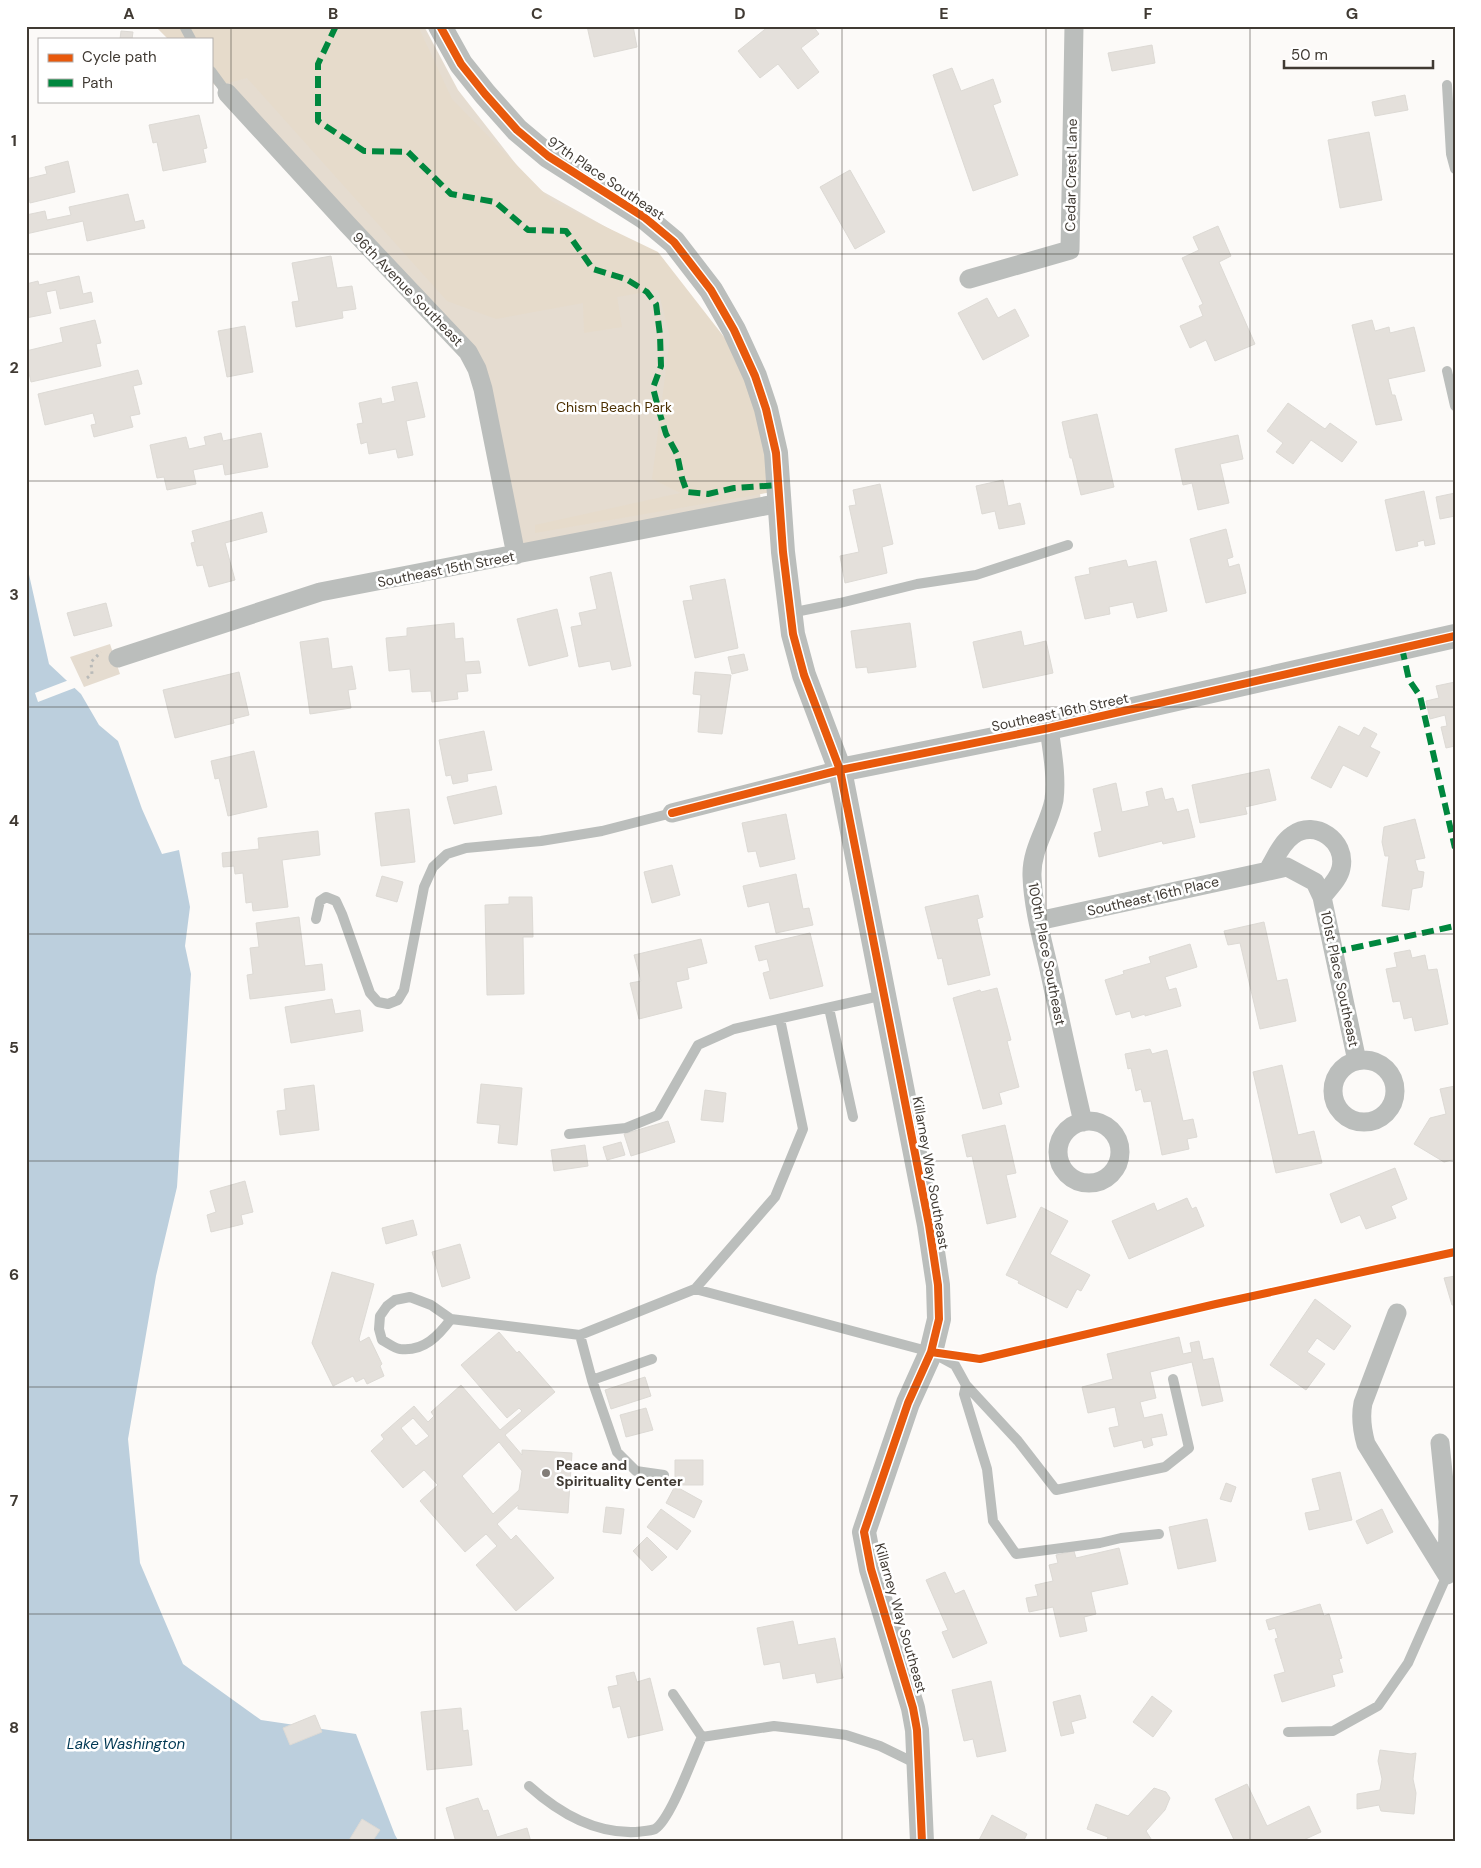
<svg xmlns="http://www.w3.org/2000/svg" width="1481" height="1868" font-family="'DM Sans',sans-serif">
  <rect width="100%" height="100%" fill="#fcfaf8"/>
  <!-- green -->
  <path fill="#e5dcd0" d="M184 26H424L458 90 533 186 663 259 749 382 761 503 516 555 477 369 227 93 211 39Z
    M110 644 120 674 84 687 70 657Z"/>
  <!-- forest -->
  <path fill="#e6dbcb" d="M155 26H418L452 99 552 201 658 252 756 378 772 492 535 533V525L680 493 652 479 670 337 658 290 617 297 622 327 584 333 583 303 496 319 447 301 247 78 216 86 211 82V39H168Z"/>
  <!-- water -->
  <path fill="#bccfdd" d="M26 561 49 664 81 694 99 725 118 741 142 809 162 854 179 850 190 907 185 946 191 974 177 1187 156 1276 128 1439 140 1563 183 1664 261 1720 356 1734 395 1835 399 1842H26Z"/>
  <!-- pier -->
  <path fill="#fcfaf8" d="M69 680 77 687 38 702 35 693Z"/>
  <!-- building -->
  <path fill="#e4e0db" stroke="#dddad5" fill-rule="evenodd" d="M587 26H633L637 47 594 57Z
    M769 26H813L819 34 801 48 819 72 798 89 778 64 760 78 738 51Z
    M121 31 133 32 132 39H120Z
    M1152 45 1155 63 1112 71 1108 53Z
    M952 68 961 91 993 79 1001 102 993 105 1018 175 973 191 933 75Z
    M1405 95 1408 110 1375 116 1372 102Z
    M199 115 207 148 203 149 206 162 163 171 157 142 153 143 149 125Z
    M1369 132 1382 200 1340 208 1328 140Z
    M68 161 75 192 30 203 26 179 47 174 45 167Z
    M850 170 885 232 855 249 820 187Z
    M128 194 135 222 143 220 145 228 87 241 83 221 26 234V215L45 211 47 220 71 215 69 207Z
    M1218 226 1231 256 1219 262 1255 344 1215 361 1206 340 1190 348 1180 326 1203 316 1199 306 1203 304 1182 258 1199 250 1193 237Z
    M331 256 337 288 352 286 356 309 342 311 343 318 296 327 292 302 299 301 292 263Z
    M79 276 83 294 91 292 93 302 60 309 56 290 46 292 51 313 26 318V284L38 281 39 285Z
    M987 298 998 318 1015 309 1029 336 983 360 958 313Z
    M95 320 101 343 96 344 101 366 31 382 26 360V351L63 342 60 328Z
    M1372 320 1375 331 1389 327 1390 333 1414 327 1425 371 1388 379 1392 395H1395L1402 420 1376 425 1352 325Z
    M245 326 253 372 227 377 218 331Z
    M138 370 142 384 133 386 140 414 130 416 133 427 94 437 91 425 96 424 93 413 45 425 38 394Z
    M417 382 425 417 406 421 413 455 398 458 396 449 369 454 367 442 361 444 357 424 363 423 359 403 381 398 382 404 395 401 392 387Z
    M1288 403 1325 429 1330 423 1357 442 1342 462 1311 440 1293 464 1276 452 1283 443 1267 431Z
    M1097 414 1114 487 1081 495 1072 458H1070L1062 422Z
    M221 433 223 441 261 433 268 467 225 475 223 464 193 470 196 484 167 490 164 477 157 478 150 445 186 437 189 449 206 445 204 437Z
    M1238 435 1243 459 1220 464 1229 503 1198 510 1192 483 1183 485 1175 449Z
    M1003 480 1008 506 1020 503 1025 524 999 529 995 511 982 514 976 486Z
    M880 484 893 544 882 547 887 573 845 583 840 556 859 552 849 506 856 505 853 490Z
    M1424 491 1435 544 1425 546 1424 540 1417 542 1418 546 1396 551 1385 500Z
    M1455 493V516L1440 519 1436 497Z
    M262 512 267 532 225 543 235 580 209 587 203 565 197 566 191 543 195 542 192 531Z
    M1226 529 1233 557 1227 559 1229 567 1239 564 1246 593 1206 603 1190 539Z
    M1126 560 1128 567 1156 561 1167 611 1137 618 1133 602 1109 607 1110 614 1085 619 1075 577 1090 574 1089 568Z
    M611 572 631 666 612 670 610 661 579 667 571 627 582 625 579 613 597 609 590 577Z
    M725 579 738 648 695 658 683 601 693 600 690 586Z
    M106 603 112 626 74 636 67 613Z
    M557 609 568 656 529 666 517 619Z
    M454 623 455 639 463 638 465 662 479 661 481 673 466 674 468 691 457 692 458 699 432 702 431 691 412 692 410 669 389 671 386 638 407 636V628Z
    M910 623 916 667 868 673 867 667 856 668 851 631Z
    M1021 631 1024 646 1046 641 1053 673 983 688 973 642Z
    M328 638 332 669 352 666 356 689 348 690 351 708 310 714 300 642Z
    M744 654 748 670 732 674 728 657Z
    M239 672 249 715 233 719 234 723 175 738 163 690Z
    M695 672 731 675 722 734 698 732 701 695 693 694Z
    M1455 682V746L1446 748 1441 727 1447 726 1445 715 1430 719 1426 701 1439 698 1436 686Z
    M1339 726 1359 736 1364 727 1377 734 1370 747 1380 752 1367 777 1343 765 1331 788 1311 778Z
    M484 731 492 770 467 774 468 781 453 784 451 775 446 776 439 740Z
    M254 751 267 807 228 816 219 778 215 779 211 761Z
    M1269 769 1276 800 1245 807 1247 814 1200 823 1192 785Z
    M1116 783 1122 812 1149 806 1146 792 1162 788 1165 800 1173 798 1177 812 1188 809 1195 837 1163 844 1162 841 1099 857 1094 833 1102 831 1093 789Z
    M496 786 502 814 454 824 447 797Z
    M409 809 415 862 381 866 375 813Z
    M786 814 795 859 760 867 756 851 748 852 742 823Z
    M1415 819 1425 858 1415 860 1418 871 1424 872 1422 887 1412 889 1409 910 1382 906 1389 856H1385L1382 842 1384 827Z
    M318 831 320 855 282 860 288 907 253 911 252 902 246 903 243 873 235 874 234 866 223 867 222 853 259 849 258 838Z
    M672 865 680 895 652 903 644 872Z
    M796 874 803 909 809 908 813 925 776 933 769 902 748 907 743 886Z
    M382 876 403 882 397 902 376 896Z
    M978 895 983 917 977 919 990 975 948 985 942 958 938 959 925 907Z
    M509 897H532L533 937H523L524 994 487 995 485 905 509 904Z
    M299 917 305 966 322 964 325 990 250 999 247 975 253 974 250 948 259 947 256 923Z
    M1264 922 1277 981 1287 979 1296 1021 1260 1029 1240 943 1228 945 1224 931Z
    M810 933 823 986 770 999 763 973 770 971 767 959 759 961 755 946Z
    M701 939 707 963 687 968 689 979 676 982 682 1008 639 1019 630 983 641 981 634 955Z
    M1190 944 1197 967 1165 977 1169 990 1176 988 1181 1006 1145 1016V1014L1132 1018 1130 1011 1116 1015 1105 980 1124 974 1123 971 1151 963 1149 957Z
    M1410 950 1412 958 1425 955 1428 970 1437 969 1448 1024 1415 1031 1412 1017 1404 1019 1400 1001 1393 1002 1386 969 1397 967 1394 953Z
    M997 988 1011 1040 1007 1041 1019 1087 999 1093 1002 1104 983 1109 953 998 980 990 981 992Z
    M332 999 335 1014 360 1010 363 1031 291 1043 285 1007Z
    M1150 1049 1152 1054 1167 1050 1183 1121 1193 1119 1197 1137 1187 1139 1189 1149 1162 1155 1151 1101 1144 1102 1141 1089 1136 1091 1131 1068 1128 1069 1125 1054Z
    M1282 1065 1298 1135 1314 1131 1322 1163 1276 1173 1253 1072Z
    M481 1084 522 1088 517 1145 498 1143 500 1125 477 1123Z
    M314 1085 319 1130 280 1135 277 1111 286 1110 284 1089Z
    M1455 1086V1159L1444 1162 1414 1144 1430 1118 1446 1114 1440 1089Z
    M705 1090 726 1093 723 1122 701 1120Z
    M668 1121 675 1142 631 1156 624 1134Z
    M1005 1125 1016 1173 1006 1175 1016 1217 987 1224 972 1156 967 1157 962 1135Z
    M621 1142 625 1155 607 1160 603 1147Z
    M585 1145 588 1166 554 1171 551 1150Z
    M1395 1168 1407 1199 1391 1206 1396 1218 1366 1229 1360 1215 1341 1223 1330 1194Z
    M245 1181 253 1212 241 1215 243 1224 211 1232 207 1215 216 1212 210 1191Z
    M1187 1198 1192 1209 1196 1207 1204 1226 1129 1259 1112 1221 1154 1203 1157 1211Z
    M1041 1207 1068 1221 1050 1254 1090 1275 1081 1291 1077 1289 1067 1308 1018 1283 1019 1281 1006 1275Z
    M413 1220 417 1235 386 1244 382 1228Z
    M460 1244 470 1278 442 1287 432 1252Z
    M332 1272 374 1284 359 1339 360 1342 369 1337 382 1364 380 1366 384 1376 367 1384 364 1378 356 1382 353 1376 333 1386 312 1343Z
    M1455 1276V1305H1452L1444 1278Z
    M1315 1299 1351 1326 1334 1350 1317 1338 1307 1352 1325 1364 1306 1390 1270 1365Z
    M499 1332 517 1353 519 1351 555 1392 505 1435 522 1455V1450L572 1453 568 1513 518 1509V1505L497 1524 511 1540 516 1535 554 1578 516 1611 476 1565 497 1546 486 1534 465 1552 420 1501 438 1485 424 1470 403 1488 371 1451 384 1439 381 1435 414 1406 428 1422 434 1416 431 1412 461 1385 500 1430 522 1411 519 1408 507 1418 461 1365ZM413 1418 429 1436 416 1446 401 1428ZM499 1442 522 1471 519 1490 493 1514 462 1476Z
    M1179 1337 1183 1354 1192 1352 1190 1343 1199 1341 1203 1360 1213 1358 1223 1401 1202 1406 1192 1362 1150 1372 1156 1398 1140 1402 1144 1418 1162 1414 1167 1435 1151 1438 1153 1445 1144 1448 1142 1440 1114 1447 1109 1428 1119 1426 1115 1407 1088 1413 1082 1387 1113 1379 1107 1354Z
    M645 1377 651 1396 611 1409 605 1390Z
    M646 1408 653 1430 626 1437 620 1415Z
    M675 1460H703V1485H675Z
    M1340 1472 1352 1520 1309 1530 1305 1513 1320 1510 1312 1479Z
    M1226 1483 1236 1487 1231 1502 1220 1499Z
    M675 1486 702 1501 694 1518 666 1503Z
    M606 1507 624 1509 621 1534 603 1532Z
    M661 1509 691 1531 677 1550 647 1527Z
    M1382 1509 1393 1532 1367 1544 1356 1521Z
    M1207 1519 1216 1561 1178 1569 1169 1527Z
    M647 1537 667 1557 652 1571 633 1551Z
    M1119 1548 1128 1584 1091 1592 1096 1614 1084 1617 1087 1631 1060 1637 1053 1607 1029 1612 1026 1598 1038 1596 1035 1585 1053 1581 1049 1565 1058 1563 1056 1555 1074 1551 1076 1558Z
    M945 1572 955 1594 964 1590 987 1643 953 1658 942 1632 948 1630 926 1580Z
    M1320 1604 1324 1616 1329 1614 1342 1658 1339 1659 1343 1672 1332 1675 1335 1686 1282 1702 1274 1675 1285 1672 1275 1639 1278 1638 1275 1628 1269 1630 1266 1620Z
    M793 1621 798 1645 835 1638 843 1678 817 1683 815 1673 783 1679 780 1662 764 1665 757 1628Z
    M634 1672 637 1682 650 1678 663 1730 628 1738 620 1706 613 1708 608 1687 618 1685 616 1676Z
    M991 1681 1006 1751 977 1757 973 1739 964 1741 952 1690Z
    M1080 1695 1086 1718 1071 1722 1074 1733 1061 1736 1053 1702Z
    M1152 1696 1172 1711 1153 1737 1133 1722Z
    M461 1708 463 1731 468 1730 472 1765 427 1770 421 1712Z
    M315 1715 322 1732 290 1745 283 1728Z
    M1380 1750 1411 1754 1416 1753 1413 1779 1416 1793 1414 1814 1381 1811 1379 1805 1357 1809V1794L1380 1790 1382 1779 1378 1761Z
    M1247 1784 1267 1826 1309 1806 1321 1832 1299 1842H1235L1215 1799Z
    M1154 1788 1166 1792 1170 1798 1165 1810 1146 1831 1153 1842H1106L1108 1837 1087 1829 1096 1804 1128 1816Z
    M478 1798 483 1811 488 1810 497 1837 527 1828 531 1842H456L446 1808Z
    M992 1815 1027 1834 1023 1842H978Z
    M362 1819 380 1830 372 1842H348Z"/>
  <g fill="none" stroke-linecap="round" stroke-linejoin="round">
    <!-- path -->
    <path stroke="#b9bab8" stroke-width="3" stroke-dasharray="2.5 4" stroke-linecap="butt" d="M87 678 92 674 91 662 101 652"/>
    <!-- service -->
    <path stroke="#bbbebc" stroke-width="10" d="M184 26 191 39
      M211 71 227 93
      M1447 85 1451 154 1455 169
      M1447 371 1455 406
      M790 613 840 603 917 584 976 575 1068 545
      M316 919 320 901 326 897 336 901 342 914 370 993 378 1002 388 1004 398 1000 404 990 424 887 433 867 447 854 466 848 541 841 602 831 672 813
      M829 1008 853 1117
      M569 1134 626 1128 658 1115 698 1045 734 1029 884 995
      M695 1289 931 1352 955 1365 966 1385 1018 1441 1056 1490 1165 1467 1189 1448 1173 1379
      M451 1319C439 1335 424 1352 400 1349 394 1348 388 1343 382 1340L379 1329 380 1316 387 1306 395 1300 410 1297 431 1305 451 1319 580 1335 695 1289 775 1197 803 1129 780 1019
      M580 1335 592 1380 617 1452 636 1471 664 1475
      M592 1380 652 1359
      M966 1385 964 1394 987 1469 993 1521 1016 1554 1100 1543 1121 1538 1159 1534
      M673 1694 702 1737
      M1288 1732 1333 1731 1378 1706 1408 1663 1447 1575
      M529 1786C559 1813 594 1834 636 1832 641 1831 650 1831 655 1829 671 1819 693 1756 702 1737L774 1726 808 1730 846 1735 880 1746 917 1764"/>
    <!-- minor -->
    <path stroke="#bbbebc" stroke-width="19" d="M227 93 348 225 468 352 477 369 483 389 516 555
      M969 279 1070 250 1074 26
      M118 658 320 592 780 503
      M1049 728C1052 751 1057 776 1054 800 1049 826 1031 848 1032 876 1033 907 1042 939 1049 969 1060 1020 1071 1071 1083 1122
      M672 813 840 770
      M1268 870C1275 859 1281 843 1293 835 1315 819 1347 841 1341 868 1339 879 1329 888 1322 897
      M1038 921 1287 867 1315 882 1322 897 1357 1061
      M1333 1091a31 31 0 1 1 62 0a31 31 0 1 1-62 0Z
      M1058 1152a31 31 0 1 1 62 0a31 31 0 1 1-62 0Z
      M1397 1313 1363 1403C1360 1418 1362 1430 1366 1444L1447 1575
      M1440 1443 1448 1521 1447 1575"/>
    <!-- tertiary -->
    <path stroke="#bbbebc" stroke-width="24" d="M440 26 461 64 485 94 517 130 548 156 644 217 674 242 711 290 734 330 755 376 766 409 776 453 783 552 793 634 804 675 840 770 929 1225 938 1285 939 1319 931 1352 908 1403 864 1532 871 1569 913 1708 917 1730 922 1842
      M840 770 1049 728 1455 636"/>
    <!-- quiet -->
    <path stroke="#00873e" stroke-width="6" stroke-dasharray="12 6" stroke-linecap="butt" d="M334 26 335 28 318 64V121L364 151 408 152 451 194 495 202 528 230 566 231 593 269 626 279 647 292 656 304 660 335 661 366 653 388 659 411 666 434 677 454 682 478 687 492 708 494 734 488 779 485
      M1402 648 1409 680 1420 696 1455 848
      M1334 952 1455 926"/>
    <!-- cycleway casing -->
    <g stroke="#fff" stroke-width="11">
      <path id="cycleway" d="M440 26 461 64 485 94 517 130 548 156 644 217 674 242 711 290 734 330 755 376 766 409 776 453 783 552 793 634 804 675 840 770 929 1225 938 1285 939 1319 931 1352 908 1403 864 1532 871 1569 913 1708 917 1730 922 1842
        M672 813 840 770 1049 728 1455 636
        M931 1352 980 1359 1216 1304 1455 1252"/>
    </g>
    <!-- cycleway -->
    <use href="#cycleway" stroke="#e8590c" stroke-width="8"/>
  </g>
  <!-- grid -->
  <path fill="none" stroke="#403a33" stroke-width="1" stroke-opacity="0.55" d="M231 26V1842M435 26V1842M639 26V1842M842 26V1842M1046 26V1842M1250 26V1842M26 254H1455M26 481H1455M26 707H1455M26 934H1455M26 1161H1455M26 1387H1455M26 1614H1455"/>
  <!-- markers -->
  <circle fill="#827d78" stroke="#fff" stroke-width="2" cx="546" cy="1473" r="5"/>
  <g text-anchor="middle" stroke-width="5" stroke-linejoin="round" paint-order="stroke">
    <!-- street labels -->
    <g font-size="14" fill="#403a33" stroke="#fff">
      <text transform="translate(1071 175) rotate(-89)" y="5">Cedar Crest Lane</text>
      <text transform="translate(606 178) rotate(34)" y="5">97th Place Southeast</text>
      <text transform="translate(408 289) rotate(46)" y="5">96th Avenue Southeast</text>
      <text transform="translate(446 569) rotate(-11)" y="5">Southeast 15th Street</text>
      <text transform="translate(1060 712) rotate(-12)" y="5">Southeast 16th Street</text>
      <text transform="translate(1153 896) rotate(-13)" y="5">Southeast 16th Place</text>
      <text transform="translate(1047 954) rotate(79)" y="5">100th Place Southeast</text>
      <text transform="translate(1340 979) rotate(78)" y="5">101st Place Southeast</text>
      <text transform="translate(931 1173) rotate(80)" y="5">Killarney Way Southeast</text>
      <text transform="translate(901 1618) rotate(74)" y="5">Killarney Way Southeast</text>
    </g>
    <!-- park labels -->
    <g font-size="14" fill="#4b2f00" stroke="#fff">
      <text x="614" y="412">Chism Beach Park</text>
    </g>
    <!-- poi labels -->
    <g font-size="14" font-weight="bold" fill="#403a33" stroke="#fff" text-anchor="start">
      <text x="556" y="1470">Peace and<tspan x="556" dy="16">Spirituality Center</tspan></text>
    </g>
    <!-- water labels -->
    <g font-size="15" font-style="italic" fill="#003853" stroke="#fff">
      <text x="126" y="1749">Lake Washington</text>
    </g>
  </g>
  <!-- border -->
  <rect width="1481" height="1868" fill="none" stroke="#ffffff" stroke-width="55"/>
  <!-- legend -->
  <rect x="38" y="38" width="175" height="65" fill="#ffffff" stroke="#b3b0ad"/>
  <rect x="48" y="54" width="25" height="8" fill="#e8590c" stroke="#b3b0ad"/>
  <text x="82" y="62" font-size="15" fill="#403a33">Cycle path</text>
  <rect x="48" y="79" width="25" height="8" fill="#00873e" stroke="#b3b0ad"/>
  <text x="82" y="88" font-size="15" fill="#403a33">Path</text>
  <!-- scale -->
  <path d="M1284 60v8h149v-8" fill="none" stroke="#403a33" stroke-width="2.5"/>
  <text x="1291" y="60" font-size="15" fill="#403a33" stroke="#ffffff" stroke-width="4" paint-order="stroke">50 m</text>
  <rect x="28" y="28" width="1426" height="1812" fill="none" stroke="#403a33" stroke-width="2"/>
  <g font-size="16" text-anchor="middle" font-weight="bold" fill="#403a33">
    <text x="129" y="19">A</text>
    <text x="333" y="19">B</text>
    <text x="537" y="19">C</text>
    <text x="740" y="19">D</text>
    <text x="944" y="19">E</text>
    <text x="1148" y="19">F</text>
    <text x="1352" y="19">G</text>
    <text x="14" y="146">1</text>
    <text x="14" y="373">2</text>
    <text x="14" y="600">3</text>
    <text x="14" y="826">4</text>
    <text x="14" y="1053">5</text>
    <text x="14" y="1280">6</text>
    <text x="14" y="1506">7</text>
    <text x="14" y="1733">8</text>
  </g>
</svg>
